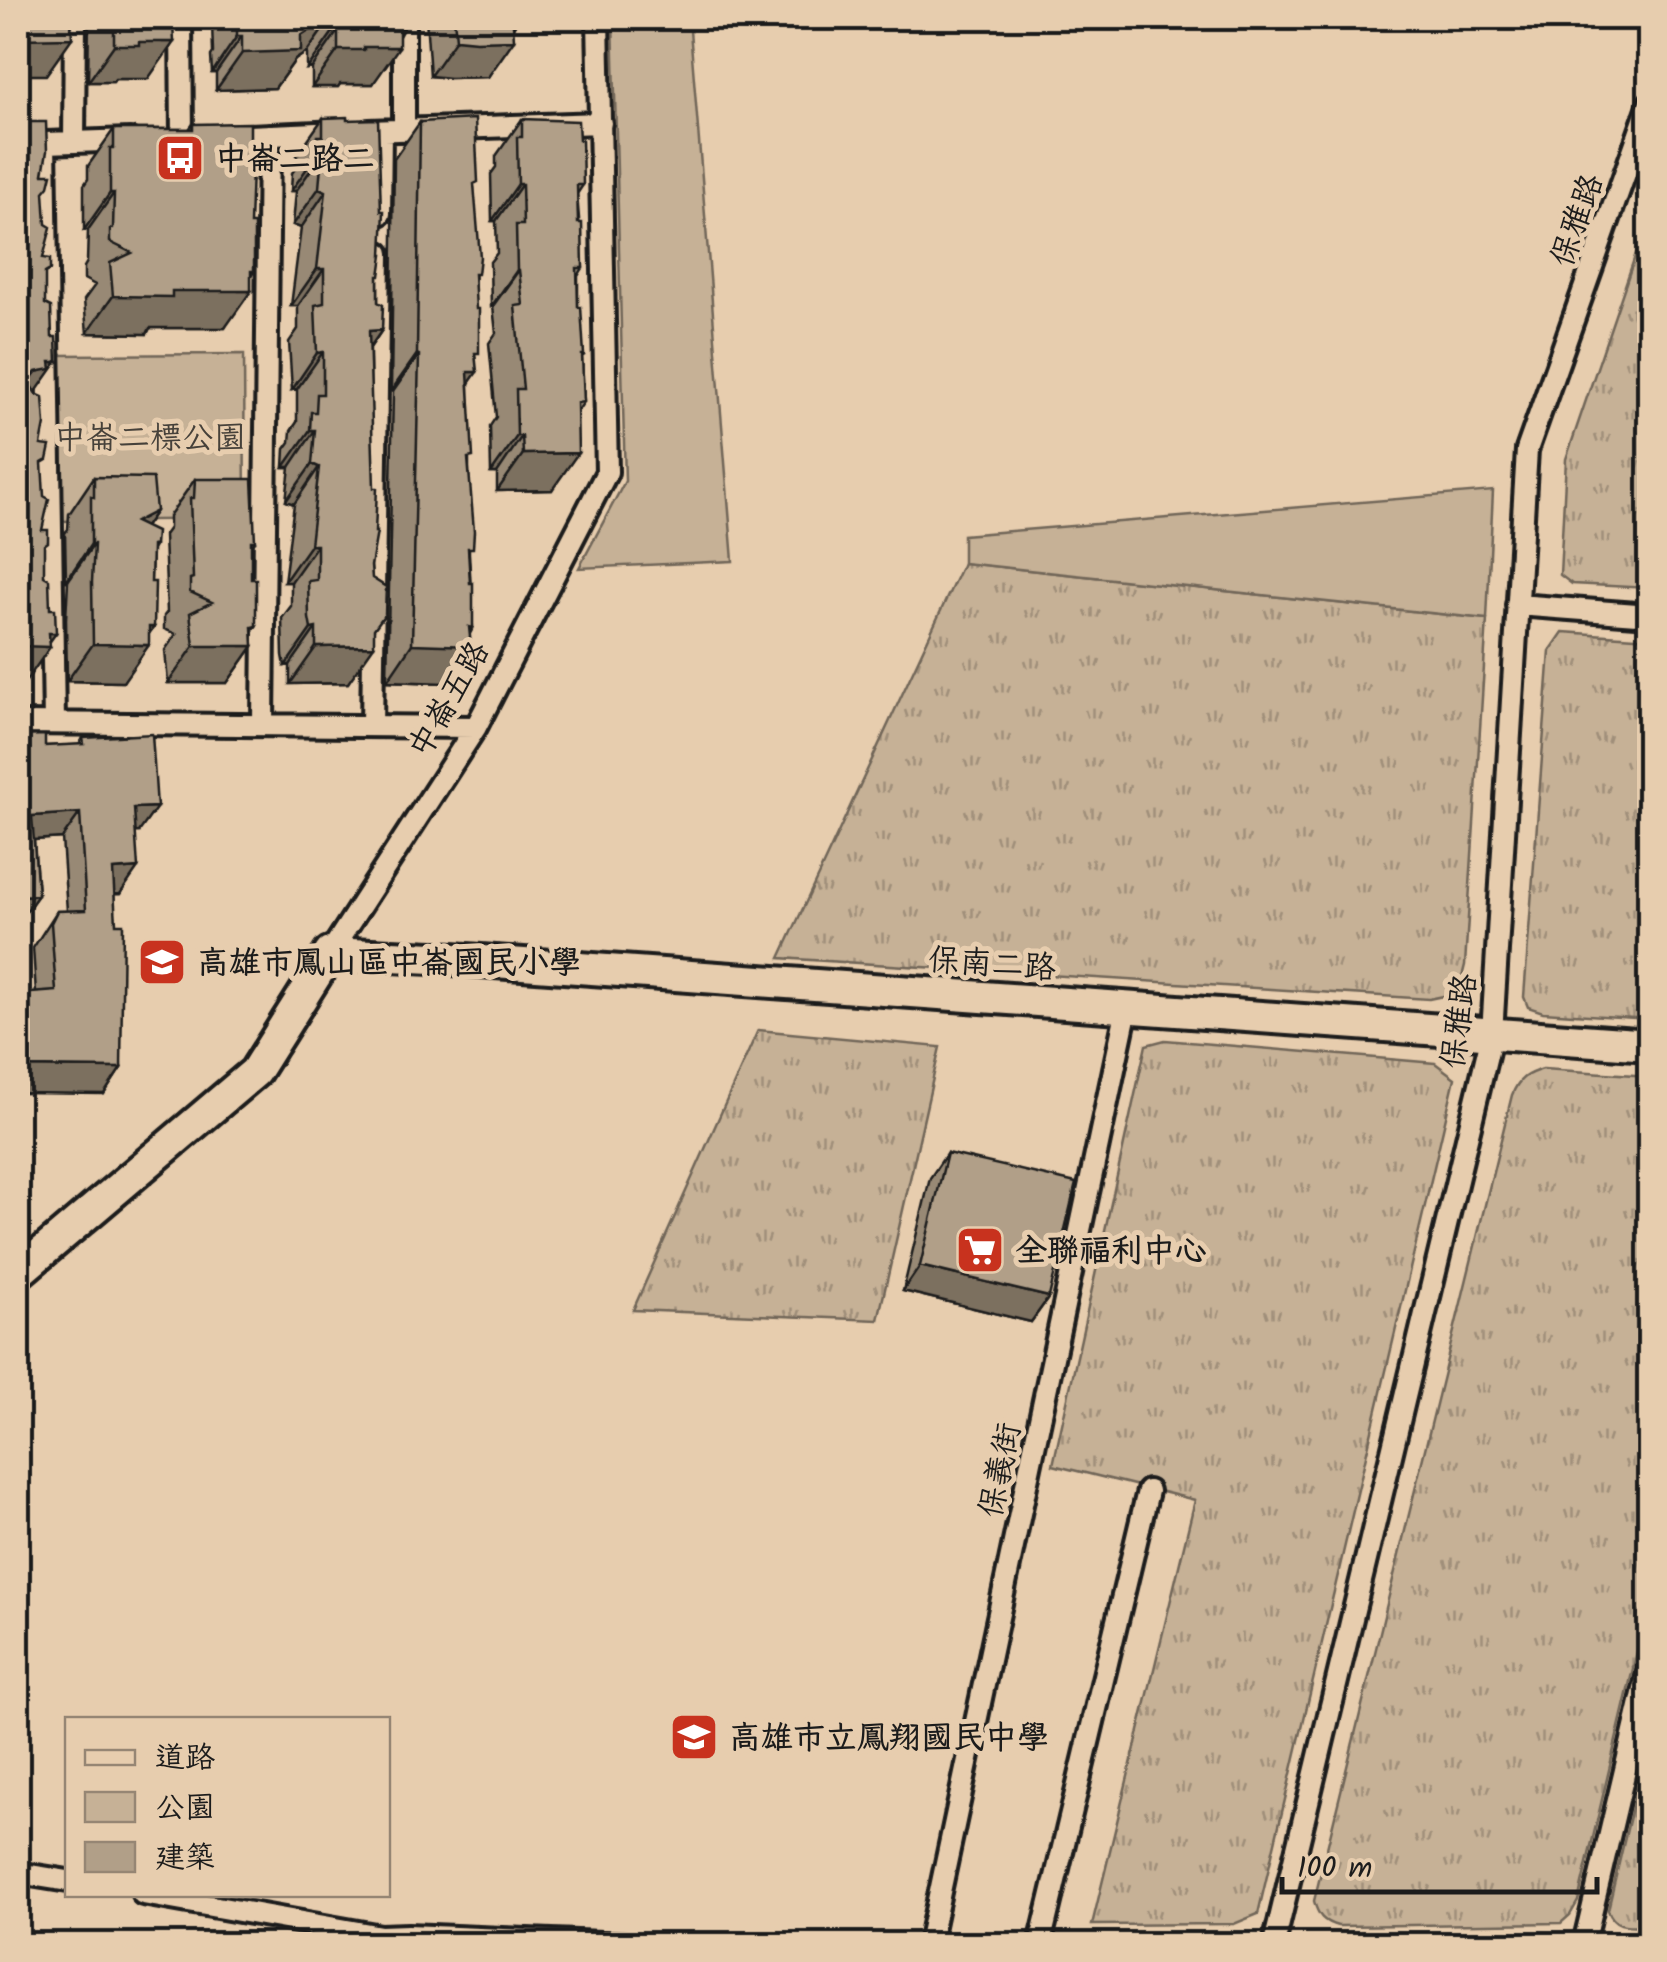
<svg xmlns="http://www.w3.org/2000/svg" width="1667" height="1962" font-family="Kalam,'LXGW WenKai TC',sans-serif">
  <defs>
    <pattern id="grass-tufts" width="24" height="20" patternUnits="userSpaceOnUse" patternTransform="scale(2.5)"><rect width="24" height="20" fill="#c6b196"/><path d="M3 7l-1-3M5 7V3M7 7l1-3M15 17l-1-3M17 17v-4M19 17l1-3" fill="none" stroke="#a08f7a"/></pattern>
  </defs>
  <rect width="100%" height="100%" fill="#e7cdae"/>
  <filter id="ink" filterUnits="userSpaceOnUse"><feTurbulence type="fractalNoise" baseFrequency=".01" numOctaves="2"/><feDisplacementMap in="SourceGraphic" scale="20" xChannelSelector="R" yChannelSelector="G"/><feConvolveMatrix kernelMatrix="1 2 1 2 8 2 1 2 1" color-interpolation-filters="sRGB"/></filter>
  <g filter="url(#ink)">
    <!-- grass -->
    <path fill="url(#grass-tufts)" stroke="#716659" stroke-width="2.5" d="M1649 215V588L1572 584 1560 575 1566 459Z
      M963 563 1487 619 1465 965 1458 993 1429 999 780 958Z
      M1563 632 1649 638V1019L1543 1012 1528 1007 1524 997 1550 651Z
      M758 1030 940 1047 878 1320 633 1310Z
      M1165 1040 1435 1063 1455 1078 1258 1914 1234 1924 1092 1925 1195 1500 1053 1465 1146 1045Z
      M1543 1069 1649 1076V1601L1578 1901 1570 1915 1561 1923 1338 1926C1323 1922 1318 1916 1314 1901L1512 1095C1519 1078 1526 1074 1543 1069Z
      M1649 1735V1925C1631 1925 1615 1930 1608 1910Z"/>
    <!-- green -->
    <path fill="#c6b196" stroke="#716659" stroke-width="2.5" d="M613 18H689L733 561 579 568 625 481Z
      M244 354 245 519 57 521 55 355Z
      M1493 491 1487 619 963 563V535Z"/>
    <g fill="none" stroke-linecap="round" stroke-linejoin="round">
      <!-- street casing -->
      <g stroke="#1c1c1c" stroke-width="28">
        <path id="street" d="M181 18 182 138
          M404 130V18
          M369 131 601 123
          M224 137 340 132
          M74 142 75 18
          M45 143 54 723
          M18 144 130 140
          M380 214 381 131
          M1517 605 1650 615
          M18 723 476 727
          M263 725 269 135
          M372 726 379 253
          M330 953 476 727 607 472 598 18
          M18 1873 68 1881
          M143 1894 381 1936 408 1935 627 1944
          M929 1944 1127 1008
          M1040 1944 1148 1491
          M1274 1944 1492 1034 1527 450 1650 103
          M1584 1944 1650 1664"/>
      </g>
      <!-- secondary casing -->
      <g stroke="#1c1c1c" stroke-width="38">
        <path id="secondary" d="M18 1273 255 1072 330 953 453 959 1650 1045"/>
      </g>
      <!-- street -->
      <use href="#street" stroke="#e7cdae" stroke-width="20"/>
      <!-- secondary -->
      <use href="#secondary" stroke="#e7cdae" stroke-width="30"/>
    </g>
    <!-- wall -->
    <path fill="#988975" stroke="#1c1c1c" stroke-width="2.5" d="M89 18H178V22L148 79H115L113 82H88Z
      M215 18H403L404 27 373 84H340L338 87H312V68L307 69V52L295 60 275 88 216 90V73H212L211 56 213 53 212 22Z
      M426 18H518L488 77 450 78 430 76Z
      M323 118 378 279V302L382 330 370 348 371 566 374 629 348 683 290 684V665L285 666 283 655 282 618 291 606V582H284L294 504 286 501 290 467H284L285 449 290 442 291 431 297 422V389L292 390 289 342 298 329V306H291L301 228 293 225 296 191H291L292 173 297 166V155Z
      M522 119 579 140 583 185 577 194 583 268 578 276V307L584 355 582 357 584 402 577 412 552 490 497 491V473H491L490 426 496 417 489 343 496 333 493 306 491 307 490 262 497 253 496 221H492L491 174 496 167V156Z
      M420 122 474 188 475 358 469 384V553L473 628 445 683 387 681 393 392 391 391 394 159Z
      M193 124 250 224 254 271 225 328H150L147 334 87 333 84 300 95 285 84 279V267L87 262 88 230H84V185L88 179V166L114 129H189Z
      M94 477 156 511 145 527 155 545 152 550 149 633 123 682 67 681 66 619 68 581H66L65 533 68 529 69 514Z
      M195 479 255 541 251 546V579L256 626 252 631 253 646 227 683H168L165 650 176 634 164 629V616L167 612 164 535 169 528V516Z
      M83 738 139 832H136L120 894H114L121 1068 104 1094 36 993 33 948 57 911H67L62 838 34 840 38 895 20 920 45 746 79 745Z
      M947 1153 1049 1297 1031 1322 903 1291 930 1178Z"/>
    <!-- shaded-wall -->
    <path fill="#7c6f5f" stroke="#1c1c1c" stroke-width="2.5" d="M77 18 63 38H72L46 75H18V39L71 22Z
      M329 18H331L307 52 295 60 275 88 216 90 242 53 301 36Z
      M518 20 504 40H514L488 77 450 78 430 76 456 39 513 24Z
      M178 22 164 42H174L148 79H115L113 82H88L114 45 139 42Z
      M404 27 390 47H399L373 84H340L338 87H312L338 50 364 47Z
      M338 31 312 68 307 69 333 32Z
      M237 36H242L216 73H212Z
      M317 154H322L296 191H291Z
      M518 184H522L496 221H492Z
      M319 188 326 191 301 228 293 225Z
      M110 193H114L88 230H84Z
      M317 269H324L298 306H291Z
      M517 270H519L493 306 491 307Z
      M251 271H254L240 291H251L225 328H150L147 334 87 333 113 296 172 291Z
      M382 330 356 367 369 331Z
      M323 352 297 389 292 390 317 353Z
      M417 354 419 355 393 392 391 391Z
      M50 362H57L31 399 18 397 36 372Z
      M468 372H477L451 409Z
      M310 430H315L290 467H284Z
      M517 436H522L497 473H491Z
      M578 453 552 490 497 491 523 454Z
      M312 464 319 467 294 504 286 501Z
      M156 511 130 548 135 522Z
      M91 544H94L68 581H66Z
      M310 545H317L291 582H284Z
      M256 626 242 646H253L227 683H168L194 646Z
      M149 627H154L141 645H149L123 682 67 681 93 644Z
      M469 627 473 628 460 646H471L445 683 387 681 412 644Z
      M316 628 290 665 285 666 311 629Z
      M49 633H56L46 647H50L24 684H18V646Z
      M374 646 348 683 290 684 316 647Z
      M157 807 139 832 117 833 134 808Z
      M80 813 62 838 18 841 32 816Z
      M138 868 120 894 96 895 113 870Z
      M38 895 20 920H18V896Z
      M18 1067 121 1068 104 1094 18 1093Z
      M920 1266 1049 1297 1031 1322 903 1291Z"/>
    <!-- building -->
    <path fill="#b19f88" stroke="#1c1c1c" stroke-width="2.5" d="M18 18H77L71 22 72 38 18 39Z
      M114 18H178V22L173 24 174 42H139V45H114Z
      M239 18H329L301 36V51L242 53V36H237V19Z
      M333 18H403L404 27 399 29V47H364V50H338V31L333 32Z
      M454 18H518V20L513 24 514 40 476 41 456 39Z
      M347 117V120L378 119 381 211H384L382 255H383L380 276H378V302L383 305 382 330 369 331 374 488H377L375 532H377L371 566 372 578 386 587 385 614 374 629V646L316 647V628L311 629 309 618 308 581 317 580V545H310L319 467 312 464 315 430H310L311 412H316L317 394H323V352L317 353 315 305 324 303V269H317L326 191 319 188 322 154H317L318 136H323V118Z
      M475 119 478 182 474 184 480 257 478 274H474L476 309H479V353H475L477 372H468L473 457 468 458 474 531 473 548H468L470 583H473V628L469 627 471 646 412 644 419 355 417 354 420 122Z
      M522 119 578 121 579 140H582L583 185H577L578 223H582L583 268H577L578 307H581L584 355H582L584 402 577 403 578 453 523 454 522 436H517L516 389H523L515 306 523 305 519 270H517L516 225H523L522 184H518L517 137H522Z
      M18 122H46L47 151 43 174H52L49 186 44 192 46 224 51 227 43 258 50 259V270L45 273V304L51 307 52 337H56L57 362H50L51 369 36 372 32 377 30 384 36 394 43 397 45 424 41 445 50 446 47 460 42 463 44 496 49 499 42 530H48V542L44 545V576L49 579 50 609H55L56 633H49L50 647 18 646Z
      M250 123V141H253L250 224H254V271H251V291H172V297L113 296 110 263 132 253 110 242V230L113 228 114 193H110V148H114V129H193V124Z
      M94 477 153 478 156 511 135 522 156 532 155 545 152 546 151 582H155L154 627H149V645L93 644 92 582 94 544H91V496L94 497Z
      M195 479H252L255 541H251V579H256V626L252 627 253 646H194L190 613 212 602 190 592V579L193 578 190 498H194Z
      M152 734 157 807 134 808 138 868 113 870 116 924H123L121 1068 18 1067V994L56 991 51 923 57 911 86 910 80 813 32 816 38 895 18 896V736L45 735V746L84 744 83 738Z
      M947 1153 1076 1183 1049 1297 920 1266Z"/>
  </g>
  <!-- icons -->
  <defs>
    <g id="bus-square" transform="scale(2.5)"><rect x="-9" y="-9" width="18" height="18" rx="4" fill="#c8321e" stroke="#e7cdae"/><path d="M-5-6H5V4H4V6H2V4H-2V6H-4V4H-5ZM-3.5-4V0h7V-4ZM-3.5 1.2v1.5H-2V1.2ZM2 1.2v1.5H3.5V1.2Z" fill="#fff"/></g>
    <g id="school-square" transform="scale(2.5)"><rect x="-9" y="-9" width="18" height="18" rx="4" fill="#c8321e" stroke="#e7cdae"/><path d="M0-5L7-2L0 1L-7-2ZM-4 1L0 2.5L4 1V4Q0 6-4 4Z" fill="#fff"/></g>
    <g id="supermarket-square" transform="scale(2.5)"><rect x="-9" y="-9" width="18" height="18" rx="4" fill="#c8321e" stroke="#e7cdae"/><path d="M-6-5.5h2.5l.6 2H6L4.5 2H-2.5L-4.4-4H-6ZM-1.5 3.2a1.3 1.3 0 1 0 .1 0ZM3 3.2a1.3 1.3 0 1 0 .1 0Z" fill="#fff"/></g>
  </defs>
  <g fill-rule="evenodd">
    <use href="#bus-square" x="180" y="158"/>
    <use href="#school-square" x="162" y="962"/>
    <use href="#supermarket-square" x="980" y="1250"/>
    <use href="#school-square" x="694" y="1737"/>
  </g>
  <g text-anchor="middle" stroke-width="10" stroke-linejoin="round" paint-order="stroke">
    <!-- poi labels -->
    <g font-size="32" font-weight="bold" fill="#1c1c1c" stroke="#e7cdae" text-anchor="start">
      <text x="215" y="169">中崙二路二</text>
      <text x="197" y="973">高雄市鳳山區中崙國民小學</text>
      <text x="1015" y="1261">全聯福利中心</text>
      <text x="729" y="1748">高雄市立鳳翔國民中學</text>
    </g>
    <!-- street labels -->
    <g font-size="32" fill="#1c1c1c" stroke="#e7cdae">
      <text transform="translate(1576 220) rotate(-70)" y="11">保雅路</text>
      <text transform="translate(448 699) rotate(-60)" y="11">中崙五路</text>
      <text transform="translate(992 963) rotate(4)" y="11">保南二路</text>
      <text transform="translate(1458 1021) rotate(-82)" y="11">保雅路</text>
      <text transform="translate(999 1470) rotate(-78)" y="11">保義街</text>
    </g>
    <!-- park labels -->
    <g font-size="32" fill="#46413a" stroke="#e7cdae">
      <text x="150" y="448">中崙二標公園</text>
    </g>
  </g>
  <!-- margin -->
  <rect width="1667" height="1962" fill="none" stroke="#e7cdae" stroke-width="60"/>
  <rect x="30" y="30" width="1607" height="1902" fill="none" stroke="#1c1c1c" stroke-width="4" filter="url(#ink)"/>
  <!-- legend -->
  <rect x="65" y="1717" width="325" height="180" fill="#e7cdae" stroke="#968674" stroke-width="2.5"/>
  <rect x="85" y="1750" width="50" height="15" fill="#e7cdae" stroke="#968674" stroke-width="2.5"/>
  <text x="155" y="1767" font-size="30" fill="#1c1c1c">道路</text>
  <rect x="85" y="1792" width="50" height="30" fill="#c6b196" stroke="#968674" stroke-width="2.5"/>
  <text x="155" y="1817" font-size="30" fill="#1c1c1c">公園</text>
  <rect x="85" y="1842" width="50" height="30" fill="#b19f88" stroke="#968674" stroke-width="2.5"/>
  <text x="155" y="1867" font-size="30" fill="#1c1c1c">建築</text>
  <!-- scale -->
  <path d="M1282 1877v15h315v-15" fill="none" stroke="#1c1c1c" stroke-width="5"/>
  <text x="1297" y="1877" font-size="30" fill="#1c1c1c" stroke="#e7cdae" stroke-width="8" paint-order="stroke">100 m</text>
</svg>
